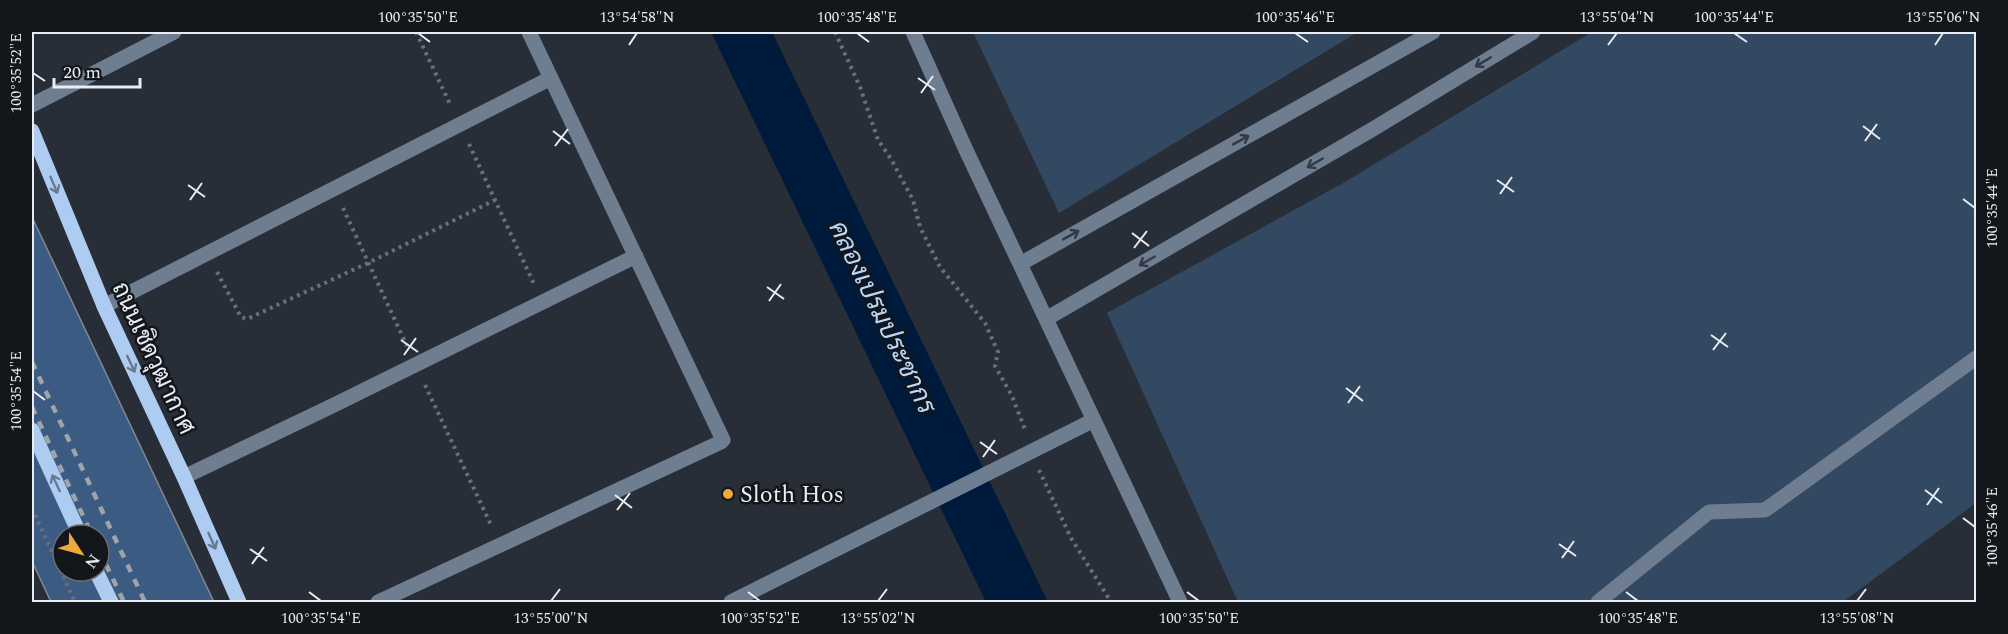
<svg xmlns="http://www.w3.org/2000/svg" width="2008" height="634" viewBox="0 0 2008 634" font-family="Spectral,Sarabun,serif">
	<rect width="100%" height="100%" fill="#282e37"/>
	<path fill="#334861" d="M 973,32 L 1358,32 L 1059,213 Z
		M 1592,32 L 1976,32 L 1976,503 L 1843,602 L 1238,602 L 1107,313 L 1345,182 Z"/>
	<path fill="#001a3b" d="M 711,32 L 772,32 L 1048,602 L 986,602 Z"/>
	<path fill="#3c5b82" stroke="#808892" stroke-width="1.5" fill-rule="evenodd" d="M 32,217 L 214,602 L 51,602 L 32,561 ZM 63,535 L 99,535 L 99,571 L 63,571 Z"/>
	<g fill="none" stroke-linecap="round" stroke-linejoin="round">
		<path stroke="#6b7078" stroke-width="4" stroke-dasharray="3 4.5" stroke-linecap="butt" d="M 416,32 L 450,104
			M 835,32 L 860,87 L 878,140 L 891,159 L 913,200 L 920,227 L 940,267 L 985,323 L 998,352 L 995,366 L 1012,396 L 1026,432
			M 469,144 L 534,284
			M 343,208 L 407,346
			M 217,272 L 241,317 L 247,319 L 368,263 L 495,200
			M 425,385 L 491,525
			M 1039,470 L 1071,538 L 1111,602
			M 32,508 L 75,602"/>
		<path stroke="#6e7d8f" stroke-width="15" d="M 913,32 L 966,150 L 1180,602
			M 32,105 L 174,32
			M 1020,264 L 1433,32
			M 104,306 L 551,78
			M 1046,319 L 1373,129 L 1533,32
			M 184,477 L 334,405 L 636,256
			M 378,602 L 721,442 L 723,440 L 529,32
			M 731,602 L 1094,420
			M 1598,602 L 1709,512 L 1765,510 L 1976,358"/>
		<path stroke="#aeccf2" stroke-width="15" d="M 32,131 L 104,306 L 184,477 L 239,602
			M 32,430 L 80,535
			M 96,571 L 111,602"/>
		<path stroke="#9fa4ab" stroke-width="4.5" stroke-dasharray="8 8" stroke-linecap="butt" d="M 32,362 L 145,602
			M 32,407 L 92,535
			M 99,550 L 124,602"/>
	</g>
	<defs><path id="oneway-shaft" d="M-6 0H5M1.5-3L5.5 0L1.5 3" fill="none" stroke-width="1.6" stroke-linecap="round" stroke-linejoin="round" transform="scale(1.5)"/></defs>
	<g stroke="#333a43">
		<use href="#oneway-shaft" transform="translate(1483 62) rotate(149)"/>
		<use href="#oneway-shaft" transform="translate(1241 140) rotate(-29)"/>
		<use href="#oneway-shaft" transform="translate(1315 163) rotate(150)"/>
		<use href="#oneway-shaft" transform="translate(1071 235) rotate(-29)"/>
		<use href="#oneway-shaft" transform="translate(1147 261) rotate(150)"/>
	</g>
	<g stroke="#687a91">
		<use href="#oneway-shaft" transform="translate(54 185) rotate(67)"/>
		<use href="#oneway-shaft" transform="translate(131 364) rotate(65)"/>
		<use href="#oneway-shaft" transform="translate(56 483) rotate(-115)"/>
		<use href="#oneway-shaft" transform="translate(212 541) rotate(66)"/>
	</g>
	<path fill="none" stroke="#e9edf3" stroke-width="2" d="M 418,33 L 430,42M 857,33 L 869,42M 1295,33 L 1308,42M 1734,33 L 1747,42M 629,45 L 637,33M 1608,45 L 1617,33M 1935,45 L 1943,33M 33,73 L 45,81M 918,78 L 935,90M 921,93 L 933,76M 1863,126 L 1880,139M 553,131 L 570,144M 1865,141 L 1877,124M 555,146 L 568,129M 1497,180 L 1514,192M 188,185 L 205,197M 1500,194 L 1512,177M 1963,199 L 1975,208M 190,200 L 202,183M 1132,233 L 1149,246M 1134,248 L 1147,231M 767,287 L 784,299M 769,301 L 781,284M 1711,335 L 1728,347M 401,340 L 418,352M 1713,350 L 1726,333M 404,355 L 416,338M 1346,388 L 1363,401M 33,391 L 45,400M 1348,403 L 1360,386M 980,442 L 997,454M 983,457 L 995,440M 1925,490 L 1942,503M 615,495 L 632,508M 1927,505 L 1939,488M 617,510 L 630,493M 1963,518 L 1975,527M 1559,544 L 1576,556M 250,549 L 267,561M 1562,558 L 1574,541M 252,564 L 264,547M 309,592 L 321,601M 748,592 L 760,601M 1187,592 L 1199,601M 1626,592 L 1638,601M 551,601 L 560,589M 878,601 L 887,589M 1857,601 L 1866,589"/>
	<circle fill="#eea83c" stroke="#13161a" stroke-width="2" cx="728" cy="494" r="6"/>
	<g text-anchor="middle" stroke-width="5" stroke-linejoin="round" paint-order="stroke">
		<g font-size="24" fill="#e9edf3" stroke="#13161a">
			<text transform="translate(154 358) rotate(65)" y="8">ถนนเชิดวุฒากาศ</text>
		</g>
		<g font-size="24" fill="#e9edf3" stroke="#13161a" text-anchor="start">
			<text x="740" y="502">Sloth Hos</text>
		</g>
		<g font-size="26" font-style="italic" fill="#bad8fe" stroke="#13161a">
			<text transform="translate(883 317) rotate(64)" y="9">คลองเปรมประชากร</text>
		</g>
	</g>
	<rect width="2008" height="634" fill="none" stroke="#13161a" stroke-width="66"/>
	<g transform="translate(81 553) rotate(126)"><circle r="28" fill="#13161a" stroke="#696c71" stroke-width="1.5"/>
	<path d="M0-4.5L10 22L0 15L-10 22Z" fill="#eea83c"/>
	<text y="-9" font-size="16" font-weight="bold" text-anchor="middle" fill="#e9edf3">N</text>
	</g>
	<path d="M54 78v9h86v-9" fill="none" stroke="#e9edf3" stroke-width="3"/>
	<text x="63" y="78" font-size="18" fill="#e9edf3" stroke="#13161a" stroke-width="4.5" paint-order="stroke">20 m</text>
	<rect x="33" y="33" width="1942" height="568" fill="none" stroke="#e9edf3" stroke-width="2"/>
	<g font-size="15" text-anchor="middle" fill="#e9edf3">
		<text x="418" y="22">100°35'50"E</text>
		<text x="637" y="22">13°54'58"N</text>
		<text x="857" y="22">100°35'48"E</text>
		<text x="1295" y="22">100°35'46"E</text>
		<text x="1617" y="22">13°55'04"N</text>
		<text x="1734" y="22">100°35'44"E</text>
		<text x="1943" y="22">13°55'06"N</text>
		<text transform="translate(16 73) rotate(-90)" y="5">100°35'52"E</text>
		<text transform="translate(1992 208) rotate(-90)" y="5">100°35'44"E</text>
		<text transform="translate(16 391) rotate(-90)" y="5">100°35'54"E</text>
		<text transform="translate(1992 527) rotate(-90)" y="5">100°35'46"E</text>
		<text x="321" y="623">100°35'54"E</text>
		<text x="551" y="623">13°55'00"N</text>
		<text x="760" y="623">100°35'52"E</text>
		<text x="878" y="623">13°55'02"N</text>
		<text x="1199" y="623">100°35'50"E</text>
		<text x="1638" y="623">100°35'48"E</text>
		<text x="1857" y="623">13°55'08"N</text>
	</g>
</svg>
